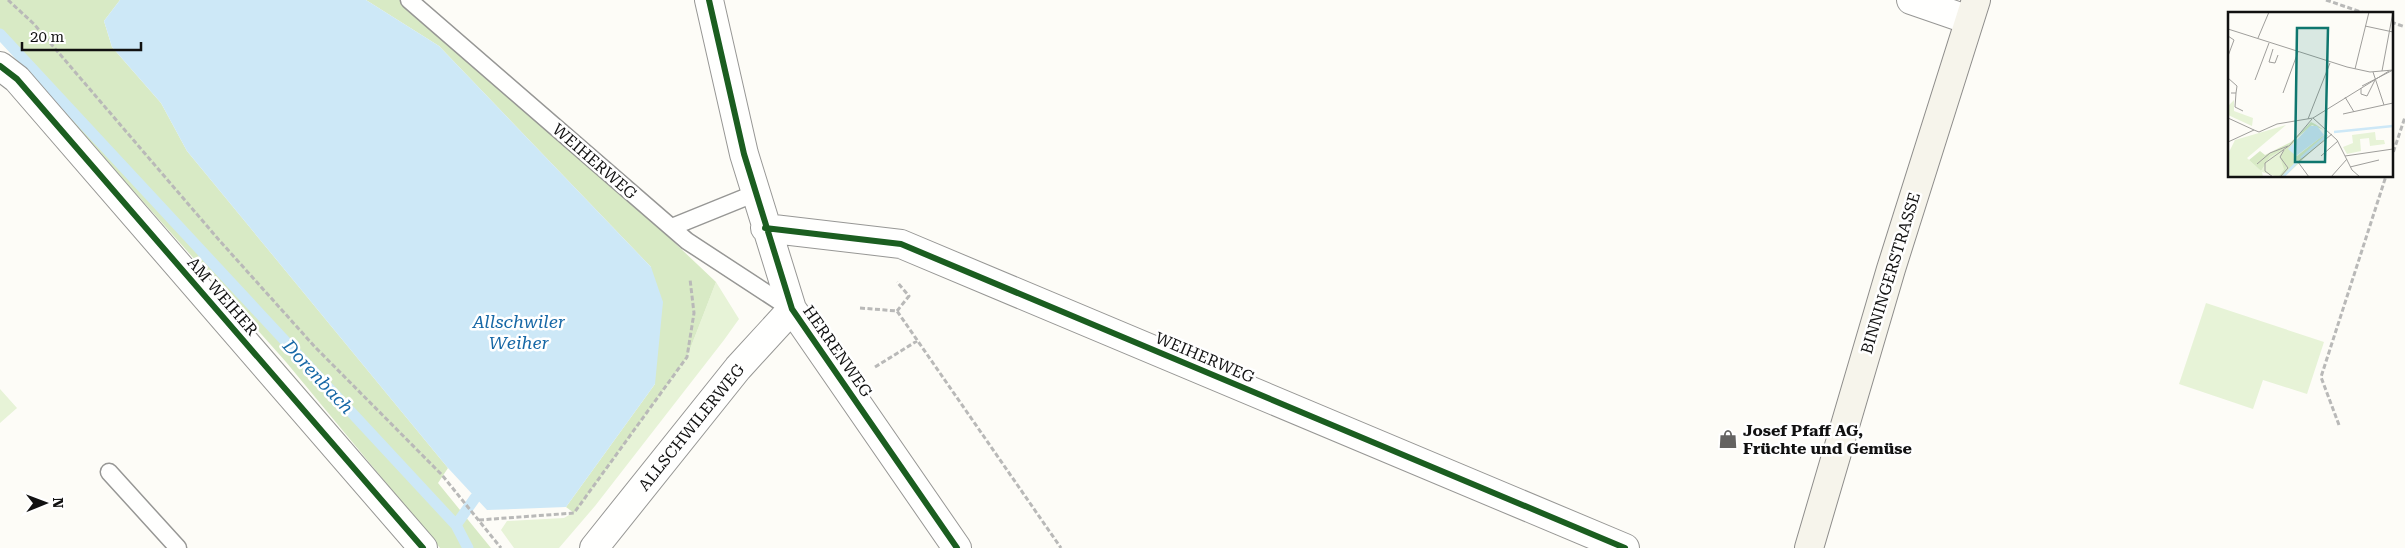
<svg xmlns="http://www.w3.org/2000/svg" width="2405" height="548" viewBox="0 0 2405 548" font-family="'Roboto Serif',serif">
	<rect width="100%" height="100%" fill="#fdfcf7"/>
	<path fill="#e7f3d7" d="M 716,282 L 739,319 L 724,340 L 595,506 L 559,548 L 514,548 L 501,530 L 507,521 L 564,518 L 574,512 L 687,357 Z
		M 2206,303 L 2324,342 L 2307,394 L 2263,380 L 2253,409 L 2179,384 Z
		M 0,389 L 17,408 L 0,423 Z"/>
	<path fill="#d8eac5" d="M 0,0 L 120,0 L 104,21 L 112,47 L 161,103 L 187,151 L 448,468 L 438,483 L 491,548 L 440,548 L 286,362 L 0,41 Z
		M 366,0 L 418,0 L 716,282 L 687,357 L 574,513 L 566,507 L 655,384 L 651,267 L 439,46 Z"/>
	<path fill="#cde8f7" d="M 120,0 L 366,0 L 439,46 L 651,267 L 663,302 L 655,384 L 566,507 L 487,510 L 448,468 L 187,151 L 161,103 L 112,47 L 104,21 Z"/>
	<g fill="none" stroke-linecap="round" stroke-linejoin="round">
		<path stroke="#cde8f7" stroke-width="11" d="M 0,34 L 456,525 L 468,548
			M 456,525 L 475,498"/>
		<g stroke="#979795" stroke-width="19">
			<path id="lane" d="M 409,0 L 687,241 L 791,309
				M 672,227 L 756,193
				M 109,472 L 178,548"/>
		</g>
		<g stroke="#979795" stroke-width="30">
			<path id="street" d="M 709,0 L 744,154 L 792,309 L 957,548
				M 1911,0 L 1969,20
				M 0,66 L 17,79 L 423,548
				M 765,228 L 901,244 L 1625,548
				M 594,548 L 738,368 L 792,309"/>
		</g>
		<g stroke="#8e8d8b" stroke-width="30">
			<path id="secondary" d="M 1809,548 L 1891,269 L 1976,0"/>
		</g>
		<path stroke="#b9b9b8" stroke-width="3" stroke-dasharray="5 2.5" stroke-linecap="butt" d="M 8,0 L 34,24 L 219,240 L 315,347 L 442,475 L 501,548
			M 2326,0 L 2367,14
			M 2391,22 L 2405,27
			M 2391,159 L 2405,117
			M 860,308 L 897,311 L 1061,548
			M 897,311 L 909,296 L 897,282
			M 875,367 L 917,341
			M 2339,425 L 2321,377 L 2386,176
			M 479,520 L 574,513 L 687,357 L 694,313 L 690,279"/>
		<use href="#lane" stroke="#fffffe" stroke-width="16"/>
		<use href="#street" stroke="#fffffe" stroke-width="28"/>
		<use href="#secondary" stroke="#f6f4eb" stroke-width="28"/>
		<g stroke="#fff" stroke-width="9">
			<path id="cycleway" d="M 709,0 L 744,154 L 792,309 L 957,548
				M 0,66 L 17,79 L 423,548
				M 765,228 L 901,244 L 1625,548"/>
		</g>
		<use href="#cycleway" stroke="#1b5e20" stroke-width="6"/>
	</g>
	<defs>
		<g id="shop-bare" transform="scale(1.5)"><path d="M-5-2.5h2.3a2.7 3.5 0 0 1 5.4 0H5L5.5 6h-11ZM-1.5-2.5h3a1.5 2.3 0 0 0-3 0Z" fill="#646362" stroke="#fff" stroke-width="2.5" paint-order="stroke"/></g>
	</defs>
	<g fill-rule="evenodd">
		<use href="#shop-bare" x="1728" y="439"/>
	</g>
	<g text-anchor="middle" stroke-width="5" stroke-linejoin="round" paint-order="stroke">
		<g font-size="16" fill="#111" stroke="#fff">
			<text transform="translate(595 161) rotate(41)" y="6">WEIHERWEG</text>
			<text transform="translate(1890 273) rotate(-73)" y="6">BINNINGERSTRASSE</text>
			<text transform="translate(223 296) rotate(49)" y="6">AM WEIHER</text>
			<text transform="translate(838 351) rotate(55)" y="6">HERRENWEG</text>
			<text transform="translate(1205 357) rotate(23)" y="6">WEIHERWEG</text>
			<text transform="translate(691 427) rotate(-51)" y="6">ALLSCHWILERWEG</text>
		</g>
		<g font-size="16" font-weight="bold" fill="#111" stroke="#fff" text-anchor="start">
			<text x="1743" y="436">Josef Pfaff AG,<tspan x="1743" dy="18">Früchte und Gemüse</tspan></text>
		</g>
		<g font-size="18" font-style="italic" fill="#1768a6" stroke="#fff">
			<text x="519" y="328">Allschwiler<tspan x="519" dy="21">Weiher</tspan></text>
			<text transform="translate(318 377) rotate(47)" y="6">Dorenbach</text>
		</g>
	</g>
	<g transform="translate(2228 12)">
		<rect width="165" height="165" fill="#fdfcf7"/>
		<path d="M 6,88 L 6,99 L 25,106 L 24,114 L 0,103 L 1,93 ZM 58,113 L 19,146 L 33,159 L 42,145 L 59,135 L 56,157 L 50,165 L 34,160 L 35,165 L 0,165 L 0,142 L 7,128 ZM 147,120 L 148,128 L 156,128 L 157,132 L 142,134 L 141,126 L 132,127 L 133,139 L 119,142 L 115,135 L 125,131 L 124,123 Z" fill="#e7f3d7"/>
		<path d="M 83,110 L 87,112 L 96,118 L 84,113 L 70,125 L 63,136 L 69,144 L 93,125 L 99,122 L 100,124 L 56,165 L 50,165 L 56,157 L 52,145 L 58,136 L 42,145 L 33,159 L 21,148 L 32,139 L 37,143 L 63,130 Z" fill="#d8eac5"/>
		<path d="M 82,114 L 89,114 L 96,123 L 68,144 L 60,137 Z" fill="#cde8f7"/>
		<path fill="none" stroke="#cde8f7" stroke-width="2.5" d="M 106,120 L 165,114M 73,146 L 99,123M 55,165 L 70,149"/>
		<path fill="none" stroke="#9f9e9b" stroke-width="1" d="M 137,14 L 165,20M 0,17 L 119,55 L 142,60 L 165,58M 0,24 L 6,28 L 0,44M 30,26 L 41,0M 45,37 L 41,50 L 47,51 L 50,43M 127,57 L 141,0M 154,59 L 165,0M 145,60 L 156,93M 0,66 L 9,74 L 8,81 L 3,81M 27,68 L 41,31M 134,74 L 165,58M 133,76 L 133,82 L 139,84 L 147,68M 8,81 L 7,95 L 15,99M 55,81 L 70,40M 117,85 L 126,100M 115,102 L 165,91M 0,106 L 26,118M 85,106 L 109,128 L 124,158 L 132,165M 80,107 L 102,51M 0,130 L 26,118 L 31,120 L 49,112 L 85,106 L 161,59M 93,144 L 110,129M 117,144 L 165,137M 29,152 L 42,141 L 60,134M 122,155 L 151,148M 45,165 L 37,159 L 37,151 L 62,133 L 84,107M 52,165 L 60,156 L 52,145 L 56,138M 81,165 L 70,150 L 104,122M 103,165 L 119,147"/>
		<path fill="#0f766e" fill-opacity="0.15" stroke="#0f766e" stroke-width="2.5" d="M 69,16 L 100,16 L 97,150 L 67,150 Z"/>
		<rect width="165" height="165" fill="none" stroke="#111" stroke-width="2.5"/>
	</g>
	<g transform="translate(45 503) rotate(89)" stroke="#ffffff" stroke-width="4" paint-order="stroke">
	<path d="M0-4L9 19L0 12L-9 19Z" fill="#111111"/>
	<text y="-8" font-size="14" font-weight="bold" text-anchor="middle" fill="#111111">N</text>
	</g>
	<path d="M22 42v8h119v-8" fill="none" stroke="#111111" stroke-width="2.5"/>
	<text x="30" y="42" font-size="15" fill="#111111" stroke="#ffffff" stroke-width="4" paint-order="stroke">20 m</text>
</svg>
